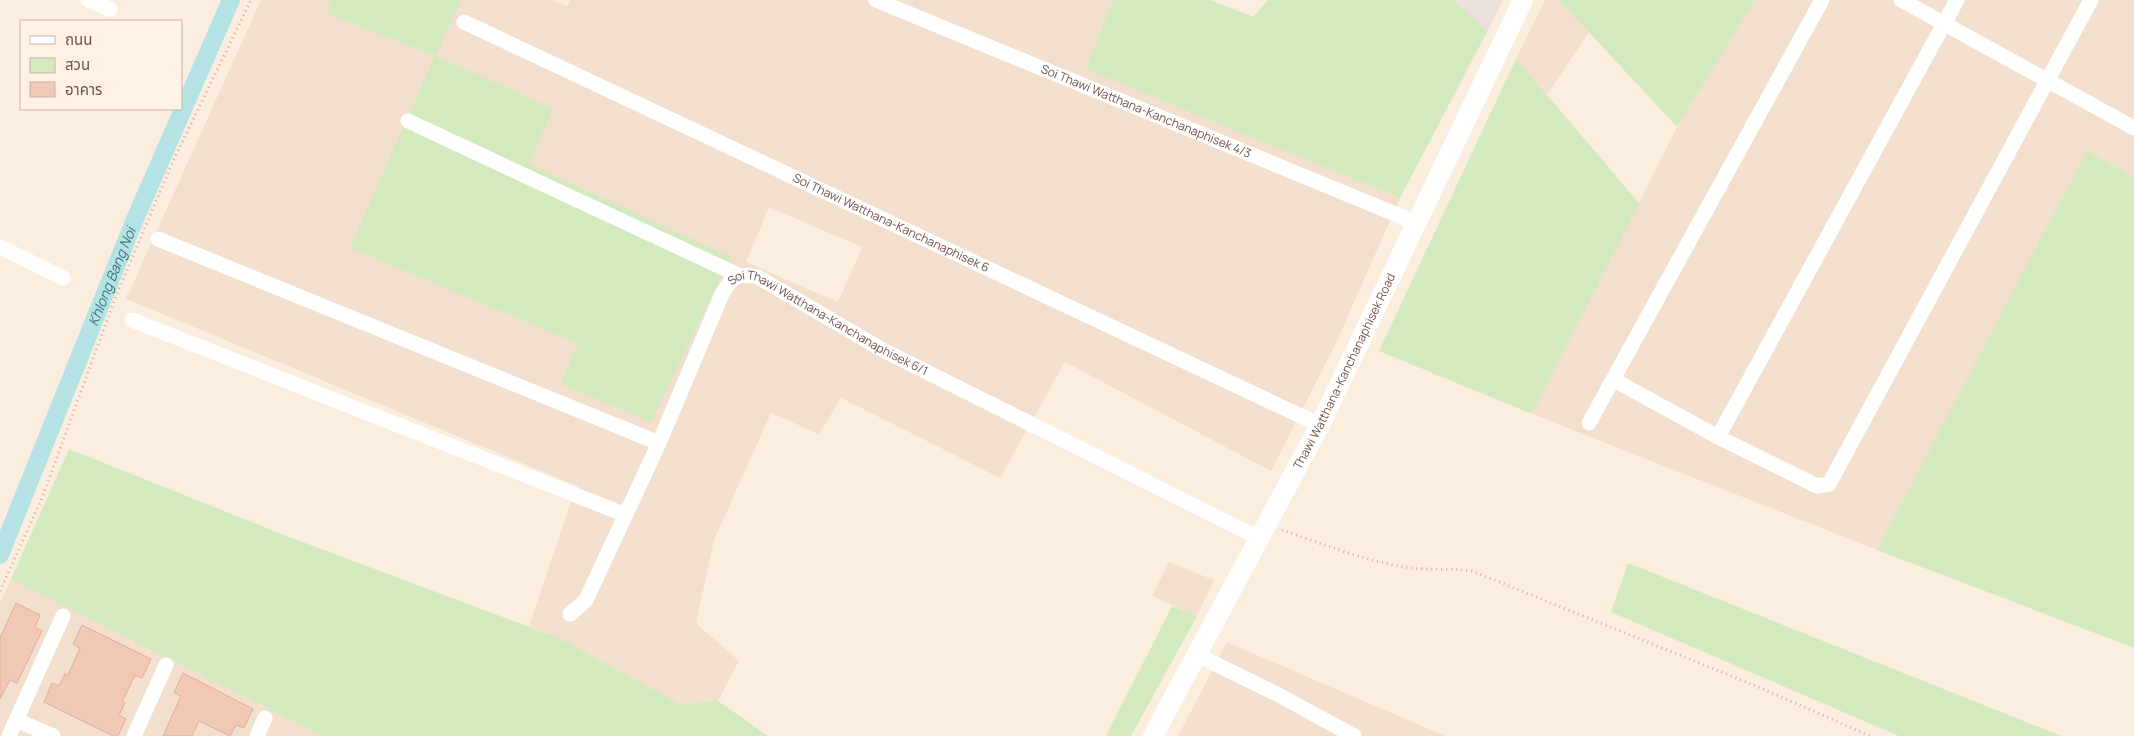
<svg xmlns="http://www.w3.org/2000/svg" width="2134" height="736" viewBox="0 0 2134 736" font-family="Manrope,'Noto Sans Thai',sans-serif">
	<rect width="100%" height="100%" fill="#fceedf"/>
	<path fill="#f3dfcd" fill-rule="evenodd" d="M 261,0 L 332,0 L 327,13 L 435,56 L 461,0 L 553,0 L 567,6 L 570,0 L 1113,0 L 1087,69 L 1400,198 L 1336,343 L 1271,471 L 1065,362 L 1000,478 L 841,398 L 819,434 L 771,413 L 714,540 L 696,623 L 739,661 L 718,701 L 680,704 L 561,639 L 529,626 L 570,505 L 580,487 L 126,299 ZM 553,109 L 528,164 L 651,421 L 578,344 L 350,248 ZM 769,207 L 862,247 L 838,302 L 746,262 Z
		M 1545,0 L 1559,0 L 1589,32 L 1547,95 L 1516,59 Z
		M 1755,0 L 2134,0 L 2134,177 L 2087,152 L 1877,550 L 1532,414 L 1677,127 Z
		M 1169,562 L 1214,580 L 1197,616 L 1152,596 Z
		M 11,579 L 323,736 L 0,736 L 0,603 Z
		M 1227,642 L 1445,736 L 1178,736 Z"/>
	<path fill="#eae1db" d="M 1454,0 L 1503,0 L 1487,32 Z"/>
	<path fill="#d3e9be" d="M 332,0 L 461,0 L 436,56 L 553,109 L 529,164 L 731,257 L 651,422 L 561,384 L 578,344 L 350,248 L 435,56 L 326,13 Z
		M 1113,0 L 1210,0 L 1253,17 L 1268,0 L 1454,0 L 1487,32 L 1400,198 L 1086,69 Z
		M 1559,0 L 1755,0 L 1677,127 Z
		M 1516,59 L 1639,203 L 1532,414 L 1379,351 Z
		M 2087,151 L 2134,177 L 2134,648 L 1877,550 Z
		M 69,449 L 284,535 L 561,639 L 680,704 L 718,701 L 768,736 L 323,736 L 11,579 Z
		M 1628,563 L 2061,736 L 1899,736 L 1611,612 Z
		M 1172,606 L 1197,616 L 1131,736 L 1106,736 Z"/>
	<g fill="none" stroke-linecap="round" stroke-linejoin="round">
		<path stroke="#b4e2e5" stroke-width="18" id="s1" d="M 0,555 L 135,219 L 231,0"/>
	</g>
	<path fill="#f1c8b6" stroke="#e4ad97" d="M 16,603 L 40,615 L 35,627 L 42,631 L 17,683 L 10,680 L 0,699 L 0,638 Z
		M 82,625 L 151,659 L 142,678 L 135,675 L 122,702 L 125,703 L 119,715 L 126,719 L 118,736 L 113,736 L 44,702 L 52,683 L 59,686 L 65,674 L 68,675 L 80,648 L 73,644 Z
		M 183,673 L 253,709 L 244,728 L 236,725 L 230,736 L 199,721 L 192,736 L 163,736 L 181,696 L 174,693 Z"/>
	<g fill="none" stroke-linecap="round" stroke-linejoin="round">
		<path stroke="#d6ac9a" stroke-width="3" stroke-dasharray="1 4" stroke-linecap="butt" d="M 1282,530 C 1323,544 1367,562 1411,568 C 1431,570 1451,568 1472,571 L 1756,686 L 1870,736
			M 0,591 L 42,498 L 116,296 L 173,161 L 251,0"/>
		<g stroke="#fff" stroke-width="15">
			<path d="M 88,0 L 110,9"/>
			<path id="s2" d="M 876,0 L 1417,223"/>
			<path d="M 1901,0 L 2134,128"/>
			<path id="s3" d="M 464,22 L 1320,425"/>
			<path d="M 408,121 L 738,275"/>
			<path d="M 158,239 L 659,443"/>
			<path d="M 0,247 L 63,278"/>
			<path d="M 132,320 L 626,515"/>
			<path d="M 1614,380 L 1718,437 L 1817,486 L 1829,484 L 2091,0"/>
			<path d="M 1589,423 L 1822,0"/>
			<path d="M 1718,437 L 1957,0"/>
			<path id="s4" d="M 570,614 L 586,600 L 659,443 L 722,294 C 731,278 739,272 758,277 L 881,349 L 1259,538"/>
			<path d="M 1197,655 L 1277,694 L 1354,736"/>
			<path d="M 16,720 L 53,736"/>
			<path d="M 9,736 L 63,616"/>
			<path d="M 134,736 L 166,665"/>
			<path d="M 257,736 L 265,718"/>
		</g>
		<path stroke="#fff" stroke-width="20" id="s5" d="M 1153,736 L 1320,425 L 1523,0"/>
	</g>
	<g text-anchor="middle" stroke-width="4" stroke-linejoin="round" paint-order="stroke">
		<g font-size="12" fill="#725247" stroke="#fff2e5">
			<text dy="4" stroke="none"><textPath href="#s2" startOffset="292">Soi Thawi Watthana-Kanchanaphisek 4/3</textPath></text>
			<text dy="4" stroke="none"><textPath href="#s3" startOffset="472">Soi Thawi Watthana-Kanchanaphisek 6</textPath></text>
			<text dy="4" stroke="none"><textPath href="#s4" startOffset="482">Soi Thawi Watthana-Kanchanaphisek 6/1</textPath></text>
			<text dy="4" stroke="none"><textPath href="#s5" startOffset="412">Thawi Watthana-Kanchanaphisek Road</textPath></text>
		</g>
		<g font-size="14" font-style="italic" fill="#3b7478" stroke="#fff2e5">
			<text dy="5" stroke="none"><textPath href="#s1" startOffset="300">Khlong Bang Noi</textPath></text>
		</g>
	</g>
	<rect x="20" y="20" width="162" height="90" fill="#fff2e5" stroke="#c7b2a6"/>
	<rect x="30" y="36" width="25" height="8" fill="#ffffff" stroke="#c7b2a6"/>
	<text x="65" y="45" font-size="15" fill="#725247">ถนน</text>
	<rect x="30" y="58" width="25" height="15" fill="#d3e9be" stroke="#c7b2a6"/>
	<text x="65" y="70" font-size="15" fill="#725247">สวน</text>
	<rect x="30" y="82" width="25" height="15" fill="#f1c8b6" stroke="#c7b2a6"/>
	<text x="65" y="95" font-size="15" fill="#725247">อาคาร</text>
</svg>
